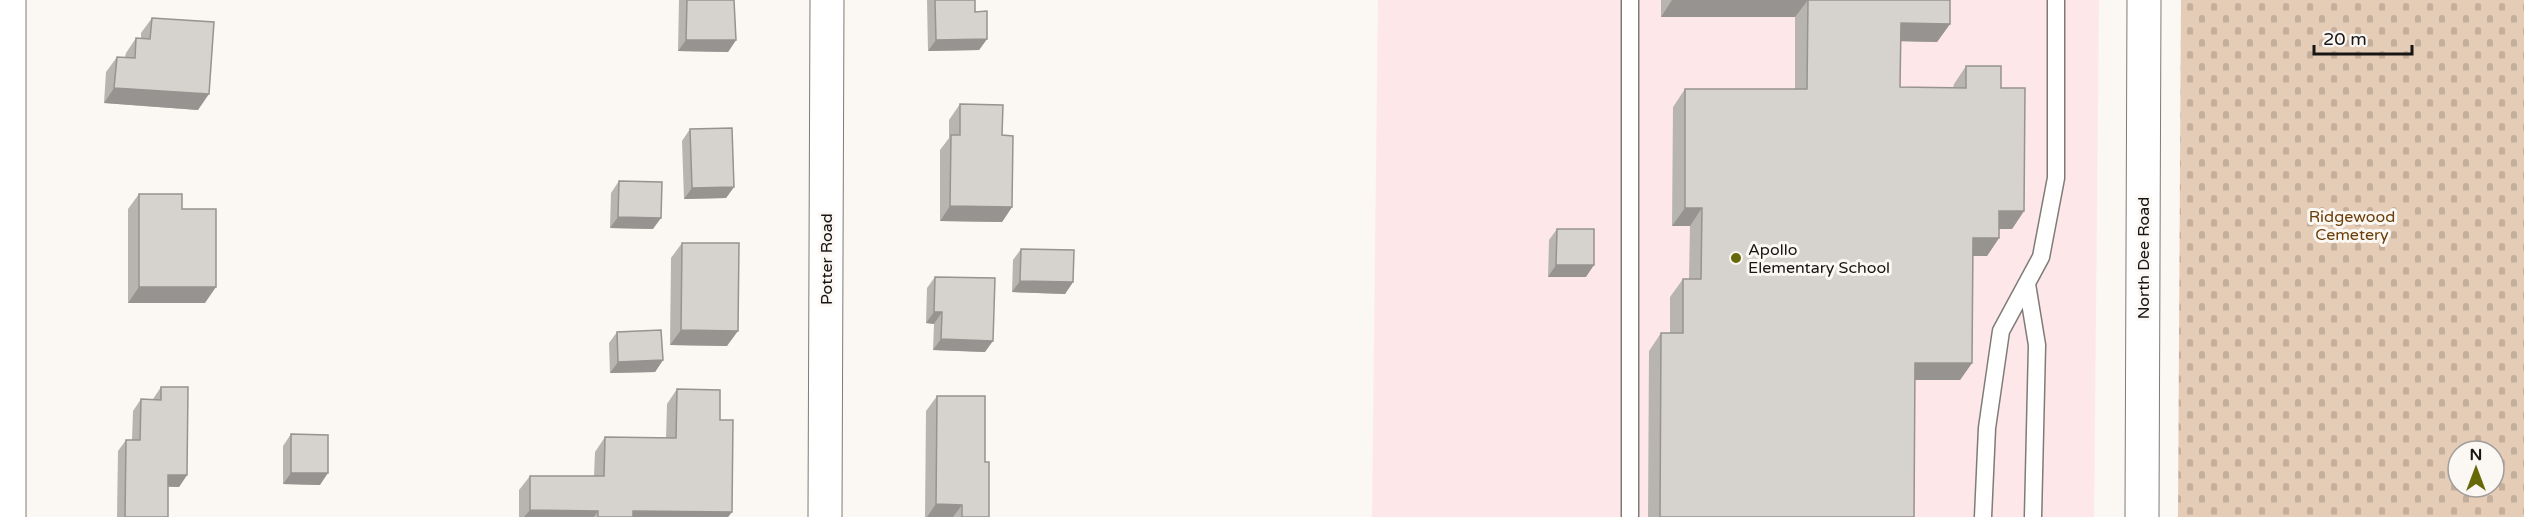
<svg xmlns="http://www.w3.org/2000/svg" width="2524" height="517" viewBox="0 0 2524 517" font-family="'Varela Round',sans-serif">
	<defs>
		<pattern id="cemetery-stones" width="16" height="16" patternUnits="userSpaceOnUse" patternTransform="scale(1.5)"><rect width="16" height="16" fill="#e5ccb7"/><path d="M2 7V4a2 2 0 0 1 4 0v3zM10 15v-3a2 2 0 0 1 4 0v3z" fill="#c4ae9c"/></pattern>
	</defs>
	<rect width="100%" height="100%" fill="#fbf7f3"/>
	<path fill="#fde7e9" d="M 1378,0 L 2099,0 L 2094,517 L 1372,517 Z"/>
	<path fill="url(#cemetery-stones)" fill-rule="evenodd" d="M 2181,0 L 2524,0 L 2524,517 L 2178,517 ZM 2458,451 L 2494,451 L 2494,487 L 2458,487 Z"/>
	<g fill="none" stroke-linecap="round" stroke-linejoin="round">
		<g stroke="#7f7b78" stroke-width="19">
			<path id="service" d="M 1630,0 L 1630,517
				M 2027,284 L 2037,345 L 2033,517
				M 1983,517 L 1987,428 L 2001,331 L 2041,257 L 2056,178 L 2056,0"/>
		</g>
		<g stroke="#7f7b78" stroke-width="35">
			<path id="minor" d="M 9,517 L 9,0
				M 825,517 L 827,0"/>
		</g>
		<g stroke="#7f7b78" stroke-width="35">
			<path id="tertiary" d="M 2142,517 L 2144,0"/>
		</g>
		<use href="#service" stroke="#fff" stroke-width="16"/>
		<use href="#minor" stroke="#fff" stroke-width="33"/>
		<use href="#tertiary" stroke="#fff" stroke-width="33"/>
	</g>
	<path fill="#b8b5b1" d="M 679,0 L 734,0 L 736,40 L 728,52 L 678,51 Z
		M 927,0 L 975,0 L 975,12 L 987,39 L 979,50 L 928,51 Z
		M 1661,0 L 1950,0 L 1950,24 L 1937,42 L 1901,41 L 1900,87 L 1953,88 L 1954,84 L 1966,66 L 2001,88 L 2024,211 L 2012,229 L 1999,229 L 1999,238 L 1987,256 L 1973,256 L 1972,363 L 1960,380 L 1915,380 L 1914,517 L 1648,517 L 1649,351 L 1661,333 L 1670,333 L 1670,297 L 1683,279 L 1689,279 L 1690,226 L 1672,226 L 1673,107 L 1685,89 L 1795,89 L 1795,17 L 1661,17 Z
		M 152,18 L 198,110 L 104,103 L 106,72 L 117,57 L 125,57 L 126,53 L 136,38 L 141,38 L 141,33 Z
		M 960,104 L 1002,135 L 1012,207 L 1002,222 L 940,221 L 940,150 L 949,138 L 949,120 Z
		M 690,129 L 734,187 L 726,198 L 684,199 L 682,141 Z
		M 619,181 L 653,229 L 610,228 L 611,193 Z
		M 139,194 L 182,209 L 205,303 L 128,303 L 128,209 Z
		M 1557,229 L 1586,277 L 1548,277 L 1549,240 Z
		M 682,243 L 727,346 L 670,345 L 671,258 Z
		M 1021,249 L 1073,282 L 1065,294 L 1012,292 L 1013,260 Z
		M 935,277 L 985,352 L 933,350 L 934,324 L 926,323 L 927,288 Z
		M 617,332 L 663,360 L 655,372 L 610,373 L 609,343 Z
		M 161,387 L 187,475 L 179,487 L 168,487 L 168,517 L 117,517 L 118,451 L 126,440 L 132,440 L 133,411 L 141,399 L 153,399 Z
		M 677,389 L 720,420 L 732,512 L 728,517 L 519,517 L 519,490 L 530,476 L 594,476 L 595,452 L 605,437 L 666,438 L 667,404 Z
		M 937,396 L 985,462 L 989,517 L 925,517 L 926,411 Z
		M 291,434 L 320,485 L 283,484 L 283,446 Z"/>
	<path fill="#969390" d="M 1672,0 L 1808,0 L 1795,17 L 1661,17 Z
		M 1901,23 L 1950,24 L 1937,42 L 1889,41 Z
		M 987,39 L 979,50 L 928,51 L 936,40 Z
		M 686,40 L 736,40 L 728,52 L 678,51 Z
		M 114,88 L 209,94 L 198,110 L 104,103 Z
		M 734,187 L 726,198 L 684,199 L 692,188 Z
		M 950,206 L 1012,207 L 1002,222 L 940,221 Z
		M 1685,208 L 1702,208 L 1690,226 L 1672,226 Z
		M 1999,211 L 2024,211 L 2012,229 L 1987,229 Z
		M 618,217 L 661,218 L 653,229 L 610,228 Z
		M 1973,238 L 1999,238 L 1987,256 L 1961,256 Z
		M 1556,265 L 1594,265 L 1586,277 L 1548,277 Z
		M 1020,281 L 1073,282 L 1065,294 L 1012,292 Z
		M 139,287 L 216,287 L 205,303 L 128,303 Z
		M 934,312 L 942,312 L 934,324 L 926,323 Z
		M 681,330 L 738,331 L 727,346 L 670,345 Z
		M 941,339 L 993,341 L 985,352 L 933,350 Z
		M 663,360 L 655,372 L 610,373 L 618,362 Z
		M 1915,363 L 1972,363 L 1960,380 L 1902,380 Z
		M 291,473 L 328,473 L 320,485 L 283,484 Z
		M 168,475 L 187,475 L 179,487 L 160,486 Z
		M 936,504 L 962,505 L 953,517 L 927,517 Z
		M 530,510 L 598,511 L 594,517 L 524,517 Z
		M 633,511 L 732,512 L 728,517 L 629,517 Z"/>
	<path fill="#d6d2ce" stroke="#969390" stroke-width="1.5" d="M 687,0 L 734,0 L 736,40 L 686,40 Z
		M 935,0 L 975,0 L 975,12 L 987,11 L 987,39 L 936,40 Z
		M 1808,0 L 1950,0 L 1950,24 L 1901,23 L 1900,87 L 1966,88 L 1966,66 L 2001,66 L 2001,88 L 2025,88 L 2024,211 L 1999,211 L 1999,238 L 1973,238 L 1972,363 L 1915,363 L 1914,517 L 1660,517 L 1661,333 L 1683,333 L 1683,279 L 1701,279 L 1702,208 L 1685,208 L 1685,89 L 1807,89 Z
		M 152,18 L 214,22 L 209,94 L 114,88 L 117,57 L 135,58 L 136,38 L 150,39 Z
		M 960,104 L 1003,105 L 1002,135 L 1013,136 L 1012,207 L 950,206 L 951,135 L 960,135 Z
		M 732,128 L 734,187 L 692,188 L 690,129 Z
		M 619,181 L 662,182 L 661,218 L 618,217 Z
		M 139,194 L 182,194 L 182,209 L 216,209 L 216,287 L 139,287 Z
		M 1557,229 L 1594,229 L 1594,265 L 1556,265 Z
		M 682,243 L 739,243 L 738,331 L 681,330 Z
		M 1021,249 L 1074,250 L 1073,282 L 1020,281 Z
		M 935,277 L 995,278 L 993,341 L 941,339 L 942,312 L 934,312 Z
		M 661,330 L 663,360 L 618,362 L 617,332 Z
		M 161,387 L 188,387 L 187,475 L 168,475 L 168,517 L 125,517 L 126,440 L 140,440 L 141,399 L 161,400 Z
		M 677,389 L 720,390 L 720,420 L 733,420 L 732,512 L 633,511 L 633,517 L 598,517 L 598,511 L 530,510 L 530,476 L 604,476 L 605,437 L 676,438 Z
		M 937,396 L 985,396 L 985,462 L 989,462 L 989,517 L 962,517 L 962,505 L 936,504 Z
		M 291,434 L 328,435 L 328,473 L 291,473 Z"/>
	<circle fill="#676909" stroke="#fbf7f3" stroke-width="2" cx="1736" cy="258" r="6"/>
	<g text-anchor="middle" stroke-width="6" stroke-linejoin="round" paint-order="stroke">
		<g font-size="16" fill="#6b3d08" stroke="#fbf7f3">
			<text x="2352" y="222">Ridgewood<tspan x="2352" dy="18">Cemetery</tspan></text>
		</g>
		<g font-size="16" fill="#171615" stroke="#fbf7f3" text-anchor="start">
			<text x="1748" y="255">Apollo<tspan x="1748" dy="18">Elementary School</tspan></text>
		</g>
		<g font-size="16" fill="#171615" stroke="#fbf7f3">
			<text transform="translate(2143 258) rotate(-90)" y="6">North Dee Road</text>
			<text transform="translate(826 259) rotate(-90)" y="6">Potter Road</text>
		</g>
	</g>
	<g transform="translate(2476 469)"><circle r="28" fill="#fbf7f3" stroke="#a09d9a" stroke-width="1.5"/>
	<path d="M0-4.5L10 22L0 15L-10 22Z" fill="#676909"/>
	<text y="-9" font-size="16" font-weight="bold" text-anchor="middle" fill="#171615">N</text>
	</g>
	<path d="M2314 45v9h98v-9" fill="none" stroke="#171615" stroke-width="3"/>
	<text x="2323" y="45" font-size="18" fill="#171615" stroke="#fbf7f3" stroke-width="4.5" paint-order="stroke">20 m</text>
</svg>
